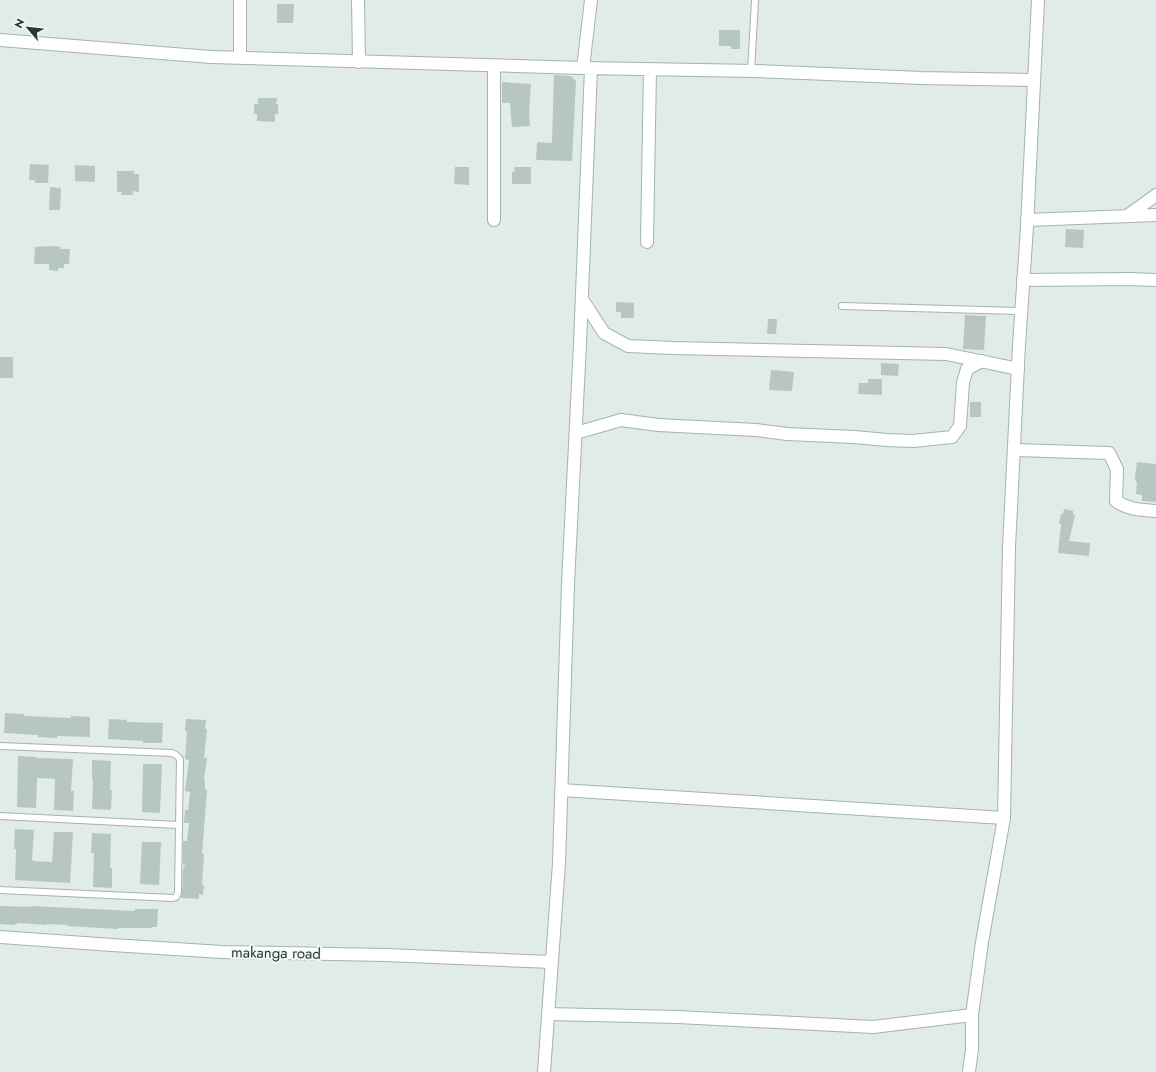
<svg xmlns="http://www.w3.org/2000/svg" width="1156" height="1072" viewBox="0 0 1156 1072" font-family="Jost,sans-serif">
	<rect width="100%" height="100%" fill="#e1ebe8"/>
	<path fill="#b7c6c1" d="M 277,4 L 294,4 L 293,23 L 277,23 Z
		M 719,30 L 740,30 L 740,49 L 731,49 L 731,46 L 719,46 Z
		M 554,75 L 571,76 L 576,81 L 572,161 L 536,160 L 537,142 L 552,143 Z
		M 502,82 L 531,84 L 529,113 L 530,126 L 512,127 L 510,103 L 502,103 Z
		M 258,98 L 277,98 L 276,104 L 278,104 L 278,114 L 275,114 L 275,122 L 257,121 L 257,114 L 254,114 L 254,104 L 258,104 Z
		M 30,164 L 49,165 L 48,183 L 35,183 L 35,180 L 29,180 Z
		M 75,165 L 95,166 L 95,182 L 75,181 Z
		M 455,167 L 469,167 L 469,185 L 454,184 Z
		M 515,167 L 531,167 L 531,184 L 512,184 L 512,172 L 514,172 Z
		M 117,171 L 134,171 L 134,174 L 139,174 L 139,192 L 133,191 L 133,195 L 121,195 L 122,192 L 117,192 Z
		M 50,187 L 61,188 L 60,210 L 49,210 Z
		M 1066,229 L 1084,230 L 1083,248 L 1065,247 Z
		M 50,246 L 61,247 L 60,249 L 70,249 L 69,264 L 64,264 L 64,268 L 58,268 L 58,271 L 49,270 L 49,264 L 34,264 L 35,247 Z
		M 616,302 L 634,303 L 634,318 L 621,318 L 621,312 L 616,312 Z
		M 965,315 L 986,316 L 984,350 L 963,349 Z
		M 768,319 L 777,319 L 776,334 L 767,334 Z
		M 0,357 L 13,357 L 13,378 L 0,378 Z
		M 881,363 L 899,364 L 898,376 L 881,375 Z
		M 771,370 L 794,372 L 792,391 L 769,390 Z
		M 868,379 L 882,379 L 882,395 L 858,394 L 859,383 L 868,383 Z
		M 970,402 L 981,402 L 981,417 L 970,417 Z
		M 1137,462 L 1156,464 L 1156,502 L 1142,501 L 1142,495 L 1136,494 L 1137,482 L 1136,482 L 1135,478 Z
		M 1064,509 L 1073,511 L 1073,515 L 1075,515 L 1069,541 L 1090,543 L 1089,556 L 1058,553 L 1061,524 L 1059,523 L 1061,514 L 1063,514 Z
		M 5,713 L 24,714 L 24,716 L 71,718 L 71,716 L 90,717 L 90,737 L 57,736 L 57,738 L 38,737 L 38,735 L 4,733 Z
		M 109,719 L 127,720 L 127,722 L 163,723 L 162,743 L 143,743 L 143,741 L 108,739 Z
		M 186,719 L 206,720 L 205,729 L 207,729 L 204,758 L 207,758 L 204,780 L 205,781 L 205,790 L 207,790 L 202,854 L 204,854 L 202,885 L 204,885 L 203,895 L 199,894 L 199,899 L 181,898 L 182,893 L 183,870 L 185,864 L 183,865 L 183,841 L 187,841 L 189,823 L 184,823 L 185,810 L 188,810 L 190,792 L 185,791 L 189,760 L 185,759 L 187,731 L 185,731 Z
		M 18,756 L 36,757 L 36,758 L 73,759 L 71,791 L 74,791 L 73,811 L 54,810 L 55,779 L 37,778 L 36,808 L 17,807 Z
		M 92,760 L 111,761 L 110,790 L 112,790 L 111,810 L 92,809 L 93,780 L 92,780 Z
		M 143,764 L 162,764 L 160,813 L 142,812 Z
		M 15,829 L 34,830 L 32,860 L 34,861 L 52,862 L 54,832 L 73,832 L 70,883 L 15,880 L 16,849 L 14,849 Z
		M 92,833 L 111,834 L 110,868 L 112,868 L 112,888 L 93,887 L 94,853 L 91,853 Z
		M 142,842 L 161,842 L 159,885 L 140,884 Z
		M 0,906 L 31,907 L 31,906 L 135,911 L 135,909 L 158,909 L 157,927 L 152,927 L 152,928 L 118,928 L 118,929 L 67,926 L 67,925 L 47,924 L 47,925 L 19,923 L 13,925 L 0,924 Z"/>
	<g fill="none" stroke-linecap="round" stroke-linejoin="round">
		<g stroke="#a4b3af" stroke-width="8">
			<path id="service" d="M 751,72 L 755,0
				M 842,306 L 1021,311
				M 0,746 L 172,753 L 176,755 L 180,759 L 178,893 L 176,897 L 173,898 L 0,890
				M 0,816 L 178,825"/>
		</g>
		<g stroke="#a4b3af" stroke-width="14">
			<path id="minor" d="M 358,0 L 359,62
				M 0,40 L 211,57 L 583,68 L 756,71 L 921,78 L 1034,80
				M 240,58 L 240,0
				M 494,66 L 494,220
				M 583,68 L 591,0
				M 1127,216 L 1156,195
				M 1027,220 L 1156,215
				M 647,242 L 650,69
				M 1023,280 L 1130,279 L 1156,280
				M 582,299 L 604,333 L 628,346 L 673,348 L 946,354 L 1018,369
				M 576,433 L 621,420 L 658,425 L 756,430 L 787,434 L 854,437 L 887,440 L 913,441 L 952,437 L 960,426 L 963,383 L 967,369 L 982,361
				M 1014,450 L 1109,453 L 1117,469 L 1116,501 C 1129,510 1141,510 1156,511
				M 561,790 L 1004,818
				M 0,937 L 112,945 L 222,952 L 386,955 L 552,962
				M 548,1014 L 678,1017 L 873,1027 L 972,1015
				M 544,1072 L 559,863 L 568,584 L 580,344 L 591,68"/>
		</g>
		<g stroke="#a4b3af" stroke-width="14">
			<path id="tertiary" d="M 969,1072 L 972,1049 L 972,1015 L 982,942 L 1004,818 L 1009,547 L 1019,345 L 1027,227 L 1038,0"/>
		</g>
		<use href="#service" stroke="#fff" stroke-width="6"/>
		<use href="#minor" stroke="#fff" stroke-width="12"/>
		<use href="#tertiary" stroke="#fff" stroke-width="12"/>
	</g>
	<g text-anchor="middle" stroke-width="4" stroke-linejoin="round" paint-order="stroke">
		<g font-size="15" fill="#223b37" stroke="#f2f8f5">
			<text transform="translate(276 953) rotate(1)" y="5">makanga road</text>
		</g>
	</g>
	<g transform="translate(28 28) rotate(298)" stroke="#f2f8f5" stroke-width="3" paint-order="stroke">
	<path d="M0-3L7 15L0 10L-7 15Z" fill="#223b37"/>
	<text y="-6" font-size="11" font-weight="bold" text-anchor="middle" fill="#223b37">N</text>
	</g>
</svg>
